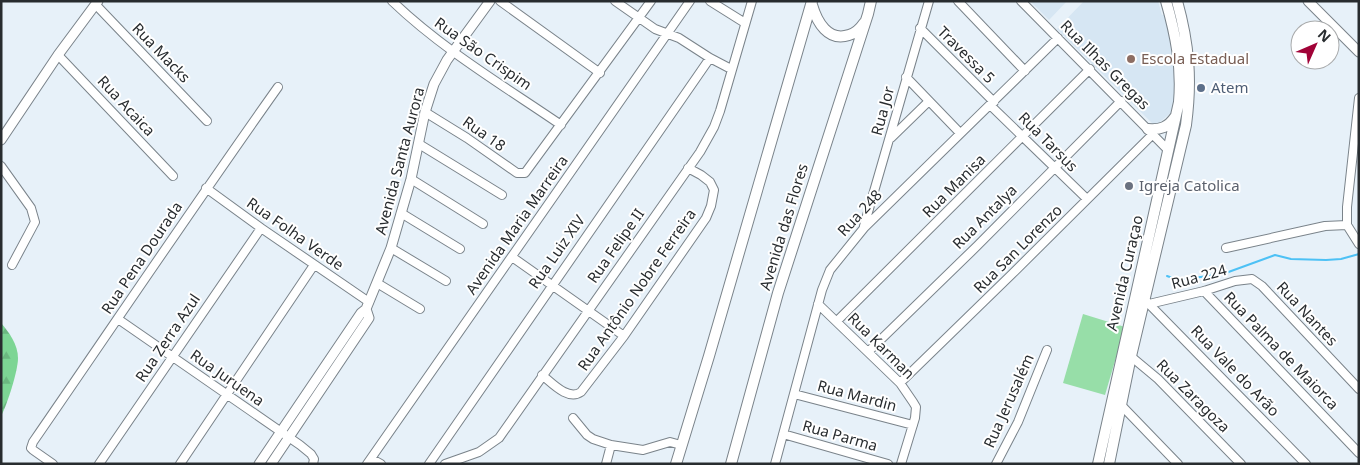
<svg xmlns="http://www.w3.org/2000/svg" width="1360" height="465" viewBox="0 0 1360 465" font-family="'Noto Sans',sans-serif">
	<defs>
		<pattern id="forest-firs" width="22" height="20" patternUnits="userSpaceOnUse" patternTransform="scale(1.25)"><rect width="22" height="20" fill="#7cd594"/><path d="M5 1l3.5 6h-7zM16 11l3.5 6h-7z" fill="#6bb780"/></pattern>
	</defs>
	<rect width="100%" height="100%" fill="#e7f1f9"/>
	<path fill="#d6e6f3" d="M 1030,1 L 1067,1 L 1049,20 Z
		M 1084,1 L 1158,1 L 1162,15 L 1167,14 L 1175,53 L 1175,90 L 1173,111 L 1155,126 L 1057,29 Z"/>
	<path fill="url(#forest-firs)" d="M 1,323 C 9,332 18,345 18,358 C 18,371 7,405 1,416 Z"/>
	<path fill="#97dea8" d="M 1083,314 L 1125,327 L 1105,395 L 1063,383 Z"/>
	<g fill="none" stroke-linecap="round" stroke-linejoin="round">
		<path stroke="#4dc1f5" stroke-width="2" d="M 1167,276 L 1178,280 L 1223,274 L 1275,255 L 1291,259 L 1326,260 L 1341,259 L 1359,254"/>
		<g stroke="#7a838a" stroke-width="10">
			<path id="minor" d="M 392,1 C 442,49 504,86 561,125
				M 500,1 L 600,73
				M 615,1 L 655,29 L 679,38 L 710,58 L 731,69
				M 710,1 L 745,23
				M 958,1 L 1025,71
				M 1021,1 L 1168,150
				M 96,5 L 207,121
				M 920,28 L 994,102
				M 58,55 L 173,176
				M 906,77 L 960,133
				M 1359,98 L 1347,207 L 1347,225 L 1359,244
				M 990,105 L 1087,199
				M 425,112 L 467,138 L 517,173 L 525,173 L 651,1
				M 891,138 L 929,101
				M 419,144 L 502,195
				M 1,166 L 31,208 L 35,222 L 12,265
				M 411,179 L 483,224
				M 206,188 L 261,228 L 369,302
				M 401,213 L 460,249
				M 864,226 L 929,1
				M 391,248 L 446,281
				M 1226,248 L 1325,226 L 1347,225
				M 512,257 L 624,336
				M 377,283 L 420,309
				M 1204,291 L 1359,453
				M 1146,301 L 1306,464
				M 818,304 L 900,383 L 913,402 L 916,407 L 915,418 L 901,464
				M 1149,304 L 1204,291 L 1235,281 L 1252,279 L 1262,286 L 1359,389
				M 118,319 L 300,445 L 311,454 L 314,459 L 313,464
				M 837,321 L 1090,69
				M 868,352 L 977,246 L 1121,101
				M 1128,354 L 1158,379 L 1241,464
				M 542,375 C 552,383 568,401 581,392 L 624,336 L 706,218 L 711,206 L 714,190 L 710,182 L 701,175 L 688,168
				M 900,383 L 1012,274 L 1153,134
				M 794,394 L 913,425
				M 1121,405 L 1178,464
				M 573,418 L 587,435 L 593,439 L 611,445 L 643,450 L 670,442 L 681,445
				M 783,434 L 888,464
				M 372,459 L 381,464
				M 53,464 L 33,450 L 31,448 L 33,442 C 115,323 195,204 278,87
				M 99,464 L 261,228
				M 180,464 L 314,265
				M 367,464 L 690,1
				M 429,464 L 710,58
				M 445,464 L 479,452 L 499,438 L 700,152 L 714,127 L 720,111 L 752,1
				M 606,464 L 611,445
				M 775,464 L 822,290 L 830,270 L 864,228 L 1058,38
				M 996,464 L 1018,422 L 1047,350"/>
		</g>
		<g stroke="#7a838a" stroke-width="11">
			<path id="tertiary" d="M 1308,1 L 1359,52
				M 1,140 L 58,55 L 98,1
				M 259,464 L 361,313 L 366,309 L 391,248 L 411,179 L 425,112 L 434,84 L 447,60 L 490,1
				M 271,464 L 369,318 L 366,309"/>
		</g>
		<g stroke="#7a838a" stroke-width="12">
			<path id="secondary" d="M 812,5 C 817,22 828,42 849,35 C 856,33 860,29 864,23
				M 1148,129 C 1161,130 1168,127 1175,117
				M 676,464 L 709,356 L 812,1
				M 731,464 L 778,293 L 868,14 L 871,1
				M 1098,464 L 1179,102 C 1182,67 1176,36 1166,1
				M 1109,464 L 1131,356 L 1186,125 C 1192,80 1189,44 1177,1"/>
		</g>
		<use href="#minor" stroke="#fff" stroke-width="8"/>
		<use href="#tertiary" stroke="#fff" stroke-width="9"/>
		<use href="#secondary" stroke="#fff" stroke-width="10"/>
	</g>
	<circle fill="#8d6e63" stroke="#fff" stroke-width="2" cx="1131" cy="59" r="5"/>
	<circle fill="#5c6f8a" stroke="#fff" stroke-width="2" cx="1201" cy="88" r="5"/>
	<circle fill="#6b7280" stroke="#fff" stroke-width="2" cx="1129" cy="186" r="5"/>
	<g text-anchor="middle" stroke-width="4" stroke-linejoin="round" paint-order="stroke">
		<g font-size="15" fill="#282c2f" stroke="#fff">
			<text transform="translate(161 53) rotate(46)" y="5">Rua Macks</text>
			<text transform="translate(483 54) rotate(35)" y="5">Rua São Crispim</text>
			<text transform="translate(966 55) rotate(45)" y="5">Travessa 5</text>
			<text transform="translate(1105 65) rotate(45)" y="5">Rua Ilhas Gregas</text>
			<text transform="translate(126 106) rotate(47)" y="5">Rua Acaica</text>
			<text transform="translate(883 111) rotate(-75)" y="5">Rua Jor</text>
			<text transform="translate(484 134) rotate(35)" y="5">Rua 18</text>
			<text transform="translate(1048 142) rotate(45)" y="5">Rua Tarsus</text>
			<text transform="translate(400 161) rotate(-75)" y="5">Avenida Santa Aurora</text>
			<text transform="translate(954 186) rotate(-45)" y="5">Rua Manisa</text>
			<text transform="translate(860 213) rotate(-47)" y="5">Rua 248</text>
			<text transform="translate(985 217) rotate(-45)" y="5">Rua Antalya</text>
			<text transform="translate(517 225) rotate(-55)" y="5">Avenida Maria Marreira</text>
			<text transform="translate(784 227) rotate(-73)" y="5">Avenida das Flores</text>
			<text transform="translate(295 234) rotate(35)" y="5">Rua Folha Verde</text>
			<text transform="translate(616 246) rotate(-55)" y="5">Rua Felipe II</text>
			<text transform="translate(1018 249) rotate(-45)" y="5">Rua San Lorenzo</text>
			<text transform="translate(557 252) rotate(-55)" y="5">Rua Luiz XIV</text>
			<text transform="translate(142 258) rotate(-56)" y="5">Rua Pena Dourada</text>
			<text transform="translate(1125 273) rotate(-77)" y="5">Avenida Curaçao</text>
			<text transform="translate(1199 277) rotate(-15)" y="5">Rua 224</text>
			<text transform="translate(637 290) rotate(-55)" y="5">Rua Antônio Nobre Ferreira</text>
			<text transform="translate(1307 314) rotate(47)" y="5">Rua Nantes</text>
			<text transform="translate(168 338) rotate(-56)" y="5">Rua Zerra Azul</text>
			<text transform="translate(881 346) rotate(45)" y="5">Rua Karman</text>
			<text transform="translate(1281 351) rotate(46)" y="5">Rua Palma de Maiorca</text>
			<text transform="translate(1235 371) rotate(46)" y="5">Rua Vale do Arão</text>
			<text transform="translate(227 378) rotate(35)" y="5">Rua Juruena</text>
			<text transform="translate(857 396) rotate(15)" y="5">Rua Mardin</text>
			<text transform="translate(1193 396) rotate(45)" y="5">Rua Zaragoza</text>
			<text transform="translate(1009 401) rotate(-66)" y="5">Rua Jerusalém</text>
			<text transform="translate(840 436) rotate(16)" y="5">Rua Parma</text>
		</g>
		<g font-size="15" fill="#785e54" stroke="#fff" text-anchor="start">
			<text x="1141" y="64">Escola Estadual</text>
		</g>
		<g font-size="15" fill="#4e5e75" stroke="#fff" text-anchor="start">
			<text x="1211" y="93">Atem</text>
		</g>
		<g font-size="15" fill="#5b616d" stroke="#fff" text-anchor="start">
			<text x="1139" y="191">Igreja Catolica</text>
		</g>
	</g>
	<rect width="1360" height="465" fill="none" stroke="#282c2f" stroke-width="5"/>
	<g transform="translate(1315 45) rotate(45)"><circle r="24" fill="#ffffff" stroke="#a9abac"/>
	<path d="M0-4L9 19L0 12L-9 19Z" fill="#a10237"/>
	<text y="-8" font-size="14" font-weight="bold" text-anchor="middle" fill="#282c2f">N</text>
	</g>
</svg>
